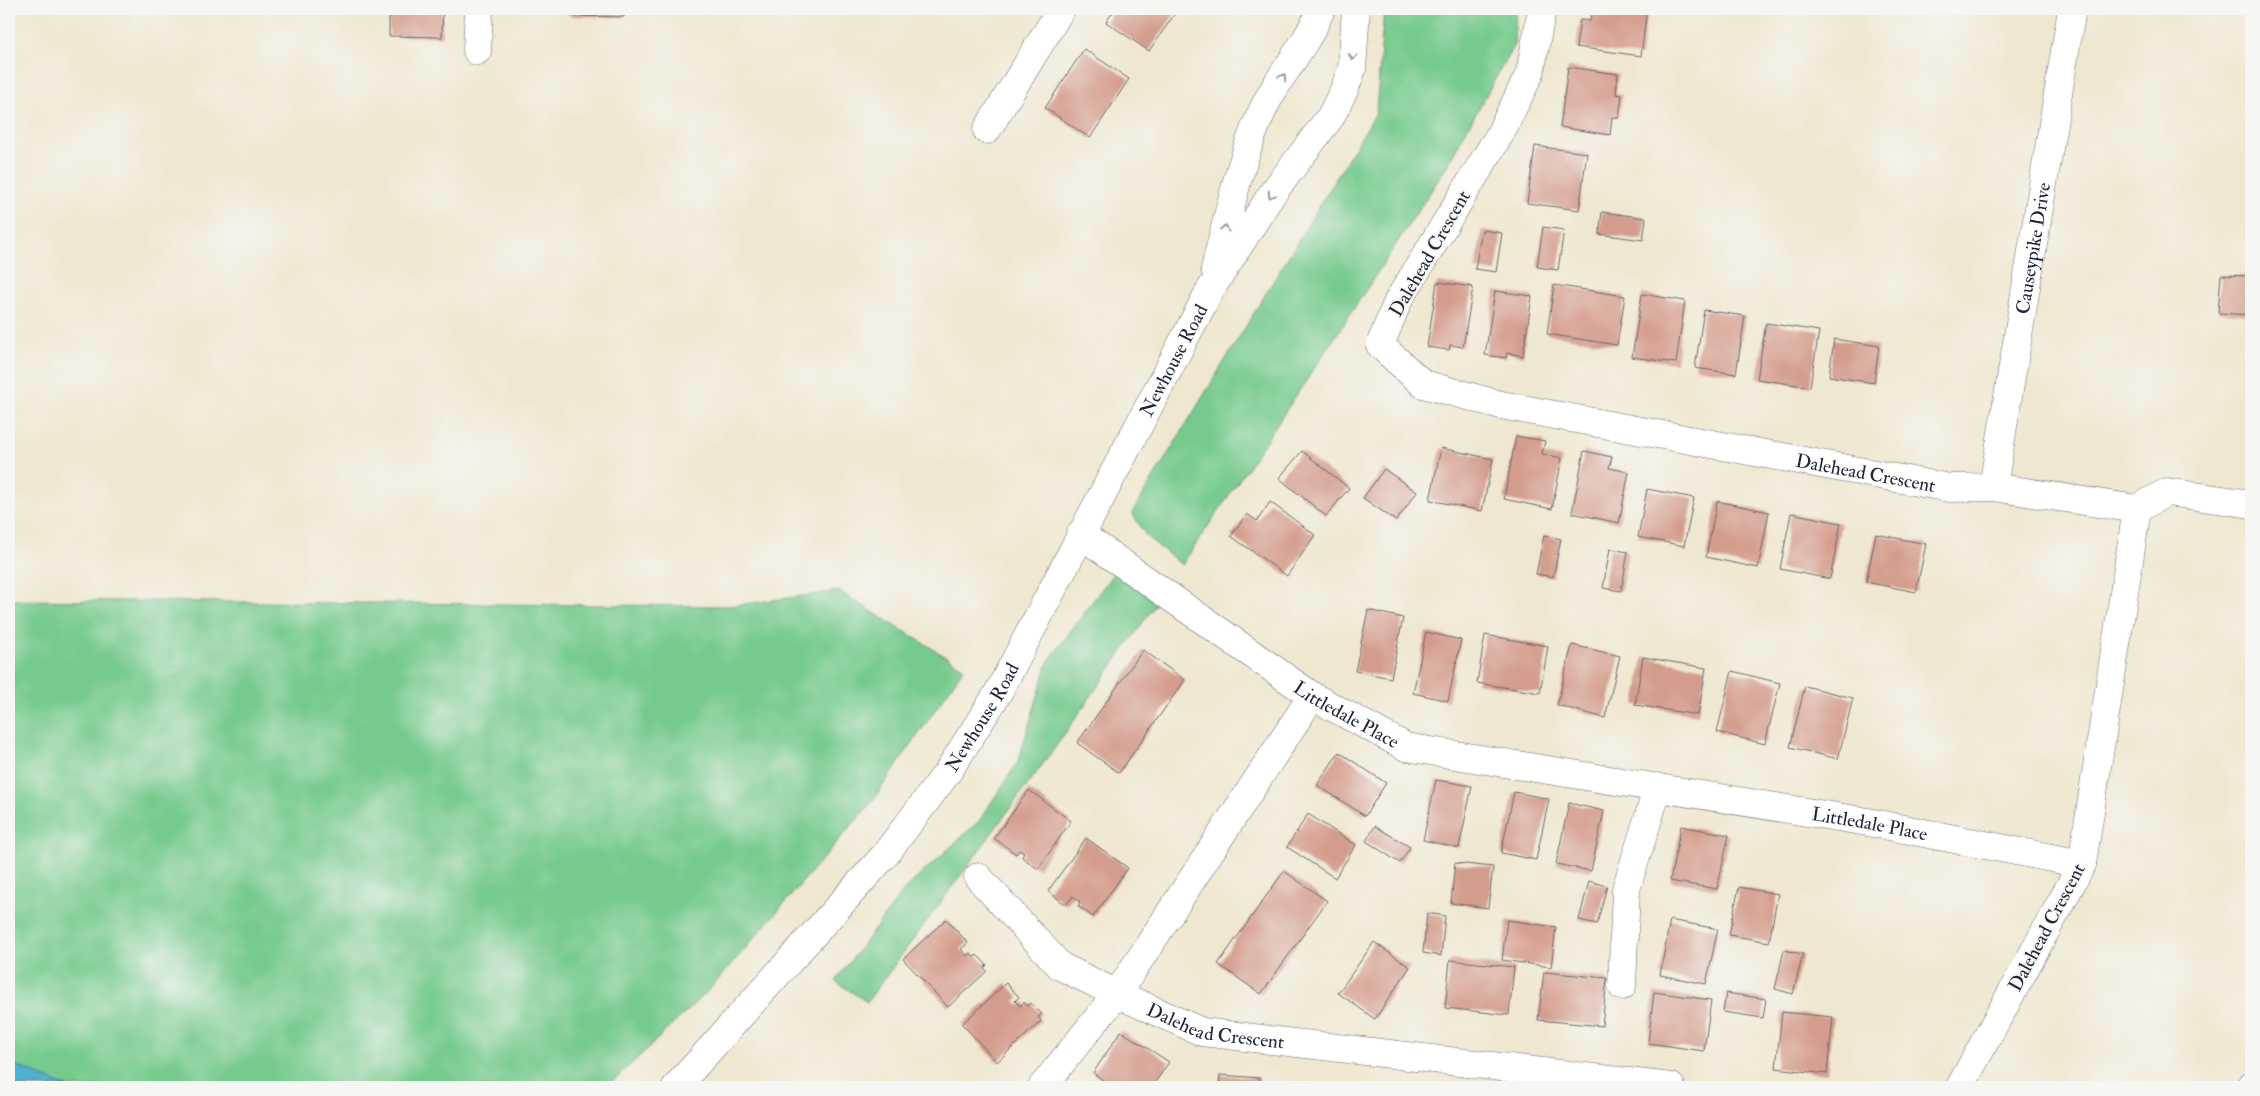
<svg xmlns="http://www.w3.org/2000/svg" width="2260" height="1096" viewBox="0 0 2260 1096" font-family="'IM FELL Double Pica',serif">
	<rect width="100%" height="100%" fill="#f6f6f2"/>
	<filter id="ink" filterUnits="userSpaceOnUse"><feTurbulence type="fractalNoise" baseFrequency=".02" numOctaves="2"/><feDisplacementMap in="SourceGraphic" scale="10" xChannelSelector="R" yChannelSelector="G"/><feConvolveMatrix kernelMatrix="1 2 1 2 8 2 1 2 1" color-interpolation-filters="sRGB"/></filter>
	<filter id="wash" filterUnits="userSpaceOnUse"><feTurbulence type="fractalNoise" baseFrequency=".0096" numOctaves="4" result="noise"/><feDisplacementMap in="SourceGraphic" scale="20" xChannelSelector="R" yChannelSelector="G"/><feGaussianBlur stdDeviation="1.12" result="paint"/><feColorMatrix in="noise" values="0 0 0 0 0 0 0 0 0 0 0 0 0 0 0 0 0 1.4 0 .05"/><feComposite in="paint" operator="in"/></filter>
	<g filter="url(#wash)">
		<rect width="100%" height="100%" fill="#efe7cf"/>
		<path fill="#76ca8d" stroke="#4c7664" d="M 1384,9 L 1516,9 L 1514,45 L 1442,174 L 1322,357 L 1182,565 L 1147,537 L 1132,513 L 1376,113 Z
			M 1115,571 L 1158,601 L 1054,749 L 867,1002 L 835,981 L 906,888 L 979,821 L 1018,762 L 1048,662 Z
			M 839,591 L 964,668 L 871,803 L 711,988 L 607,1087 L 9,1087 L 9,600 L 730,606 Z"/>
		<path fill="#50b0cf" stroke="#396985" d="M 15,1065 L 67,1087 L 9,1087 L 9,1069 Z"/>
		<g id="blocks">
			<path fill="#d49c8c" d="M 389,9 L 443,9 L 442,37 L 389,36 Z
				M 570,9 L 624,9 L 624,17 L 570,16 Z
				M 1115,9 L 1178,9 L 1149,51 L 1106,22 Z
				M 1592,9 L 1647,9 L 1641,56 L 1576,47 L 1580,20 L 1590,21 Z
				M 1084,49 L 1129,79 L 1090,138 L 1045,108 Z
				M 1568,67 L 1618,74 L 1616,94 L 1622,95 L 1619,118 L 1612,117 L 1610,135 L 1560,127 Z
				M 1535,146 L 1587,153 L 1579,210 L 1527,203 Z
				M 1602,212 L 1646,218 L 1643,240 L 1599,234 Z
				M 1543,227 L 1564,230 L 1558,270 L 1537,267 Z
				M 1482,230 L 1502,233 L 1496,272 L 1475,269 Z
				M 2249,247 L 2251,247 L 2251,315 L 2218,313 L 2221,275 L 2248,276 Z
				M 1437,282 L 1473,287 L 1463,347 L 1450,345 L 1449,350 L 1427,347 Z
				M 1554,285 L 1625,296 L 1617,345 L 1547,334 Z
				M 1495,291 L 1532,296 L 1523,356 L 1507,353 L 1506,358 L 1485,355 Z
				M 1642,294 L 1685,301 L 1676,363 L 1632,357 Z
				M 1704,310 L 1745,316 L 1736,374 L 1695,368 Z
				M 1766,323 L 1819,331 L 1810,387 L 1757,379 Z
				M 1834,339 L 1879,346 L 1874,383 L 1829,376 Z
				M 1516,436 L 1545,441 L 1542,454 L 1562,458 L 1552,509 L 1504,499 Z
				M 1441,448 L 1493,459 L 1482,511 L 1430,500 Z
				M 1302,451 L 1349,488 L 1326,516 L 1279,478 Z
				M 1584,451 L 1612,457 L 1609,468 L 1629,472 L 1619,523 L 1572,513 Z
				M 1384,469 L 1417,492 L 1396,521 L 1363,498 Z
				M 1647,489 L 1694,498 L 1684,546 L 1638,537 Z
				M 1717,501 L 1769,512 L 1758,568 L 1706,557 Z
				M 1270,502 L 1315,535 L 1287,576 L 1231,536 L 1247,514 L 1257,521 Z
				M 1791,513 L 1841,523 L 1830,579 L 1780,569 Z
				M 1876,534 L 1926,544 L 1916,592 L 1866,582 Z
				M 1544,535 L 1561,539 L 1553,577 L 1536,574 Z
				M 1610,549 L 1628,552 L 1621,591 L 1603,588 Z
				M 1368,610 L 1403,618 L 1391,678 L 1355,671 Z
				M 1426,632 L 1461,640 L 1448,701 L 1413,693 Z
				M 1485,635 L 1548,646 L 1540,693 L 1477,683 Z
				M 1572,645 L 1620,656 L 1605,718 L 1557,705 Z
				M 1143,650 L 1185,680 L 1119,773 L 1077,743 Z
				M 1643,657 L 1706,668 L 1698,715 L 1635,705 Z
				M 1732,671 L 1780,683 L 1765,744 L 1717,732 Z
				M 1805,686 L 1853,698 L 1838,759 L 1790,747 Z
				M 1339,752 L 1386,783 L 1365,816 L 1317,785 Z
				M 1436,780 L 1472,786 L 1459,848 L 1423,840 Z
				M 1029,790 L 1071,821 L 1038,869 L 1022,857 L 1024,853 L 1019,850 L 1016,854 L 994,838 Z
				M 1514,792 L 1549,799 L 1536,860 L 1501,853 Z
				M 1569,803 L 1604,811 L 1591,871 L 1556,864 Z
				M 1308,814 L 1356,845 L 1335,878 L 1287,847 Z
				M 1375,826 L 1410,847 L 1400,863 L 1366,841 Z
				M 1681,826 L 1729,835 L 1717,889 L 1670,881 Z
				M 1086,838 L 1128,868 L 1093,917 L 1078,906 L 1080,902 L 1073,896 L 1066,905 L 1048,891 Z
				M 1455,863 L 1493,867 L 1488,908 L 1451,903 Z
				M 1284,871 L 1327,901 L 1261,994 L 1218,964 Z
				M 1589,881 L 1607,886 L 1597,924 L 1579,920 Z
				M 1739,887 L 1778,894 L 1769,942 L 1729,935 Z
				M 1427,913 L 1445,916 L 1441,956 L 1423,953 Z
				M 946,919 L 968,943 L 961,949 L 967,956 L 970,953 L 974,957 L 977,955 L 987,965 L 984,968 L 987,971 L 948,1007 L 903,959 Z
				M 1507,920 L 1556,927 L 1551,967 L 1502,960 Z
				M 1670,920 L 1718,929 L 1706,984 L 1660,975 Z
				M 1374,942 L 1410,967 L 1375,1019 L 1338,993 Z
				M 1784,950 L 1803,954 L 1793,994 L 1775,989 Z
				M 1450,960 L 1514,967 L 1509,1015 L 1445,1008 Z
				M 1544,972 L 1607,978 L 1602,1026 L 1538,1020 Z
				M 1006,983 L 1019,997 L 1015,1001 L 1020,1006 L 1024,1002 L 1027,1006 L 1031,1003 L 1042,1014 L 1038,1017 L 1041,1021 L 997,1062 L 962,1024 Z
				M 1654,992 L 1711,1000 L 1704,1051 L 1648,1043 Z
				M 1726,993 L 1766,999 L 1763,1018 L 1723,1012 Z
				M 1782,1012 L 1833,1017 L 1827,1074 L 1776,1068 Z
				M 1121,1031 L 1169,1062 L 1152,1087 L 1113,1087 L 1093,1073 Z
				M 1220,1075 L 1260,1078 L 1259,1087 L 1219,1087 Z
				M 1290,1082 L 1333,1086 L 1333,1087 L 1289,1087 Z"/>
		</g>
	</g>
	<g filter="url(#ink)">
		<use href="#blocks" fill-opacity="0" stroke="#6a676f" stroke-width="1"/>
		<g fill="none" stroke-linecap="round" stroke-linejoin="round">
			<g stroke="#6a676f" stroke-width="29">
				<g id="minor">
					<path id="s1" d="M 1542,9 L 1530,73 L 1500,134 L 1398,301 L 1380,345 L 1423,384 L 1501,405 L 1950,488 L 1993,487 L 2137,509 L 2082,864 L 1960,1087"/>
					<path d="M 477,51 L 479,9"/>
					<path d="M 987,130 L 1061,9"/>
					<path d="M 1215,269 C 1229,213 1241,153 1267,101 C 1284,69 1308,43 1321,9"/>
					<path id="s2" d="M 1993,487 L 2072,9"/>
					<path d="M 2137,509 L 2167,492 L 2251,504"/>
					<path id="s3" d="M 1080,534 L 1312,696 L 1406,747 L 1868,822 L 2082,864"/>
					<path id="s4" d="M 1312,696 L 1117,994 L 1202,1032 L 1671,1087"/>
					<path d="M 978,877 L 1060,966 L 1117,994 L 1042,1087"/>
					<path d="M 1622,986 L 1626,889 L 1658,787"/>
					<path id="s5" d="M 676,1087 L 884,856 L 947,773 L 998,693 L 1209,292 L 1272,194 L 1331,116 L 1344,90 L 1352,69 L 1356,9"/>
					<path d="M 2250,1087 L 2251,1085"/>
				</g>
			</g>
			<use href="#minor" stroke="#fff" stroke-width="28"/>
		</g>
		<defs><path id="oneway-chevron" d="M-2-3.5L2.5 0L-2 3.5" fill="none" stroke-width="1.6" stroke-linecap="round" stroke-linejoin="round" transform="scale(1.25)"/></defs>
		<g stroke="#9c9ca7">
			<use href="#oneway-chevron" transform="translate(1353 57) rotate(95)"/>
			<use href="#oneway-chevron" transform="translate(1283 77) rotate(-57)"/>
			<use href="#oneway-chevron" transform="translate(1271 195) rotate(124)"/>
			<use href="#oneway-chevron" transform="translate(1225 228) rotate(-76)"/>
		</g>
	</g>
	<g text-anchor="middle" stroke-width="4" stroke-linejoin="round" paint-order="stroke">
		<g font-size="19" fill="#22223b" stroke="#f6f6f2">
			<text dy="7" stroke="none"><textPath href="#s2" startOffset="242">Causeypike Drive</textPath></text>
			<text transform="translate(1429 253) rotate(-60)" y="7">Dalehead Crescent</text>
			<text dy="7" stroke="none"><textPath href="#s5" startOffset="886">Newhouse Road</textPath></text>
			<text dy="7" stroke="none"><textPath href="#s1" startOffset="886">Dalehead Crescent</textPath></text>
			<text dy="7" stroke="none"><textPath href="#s3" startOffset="322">Littledale Place</textPath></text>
			<text dy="7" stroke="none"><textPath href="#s5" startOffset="481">Newhouse Road</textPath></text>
			<text dy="7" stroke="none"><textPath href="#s3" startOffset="860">Littledale Place</textPath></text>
			<text transform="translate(2046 927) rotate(-62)" y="7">Dalehead Crescent</text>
			<text dy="7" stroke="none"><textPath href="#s4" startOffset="461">Dalehead Crescent</textPath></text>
		</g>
	</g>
	<rect width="2260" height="1096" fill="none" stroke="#f6f6f2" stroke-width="30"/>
</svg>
